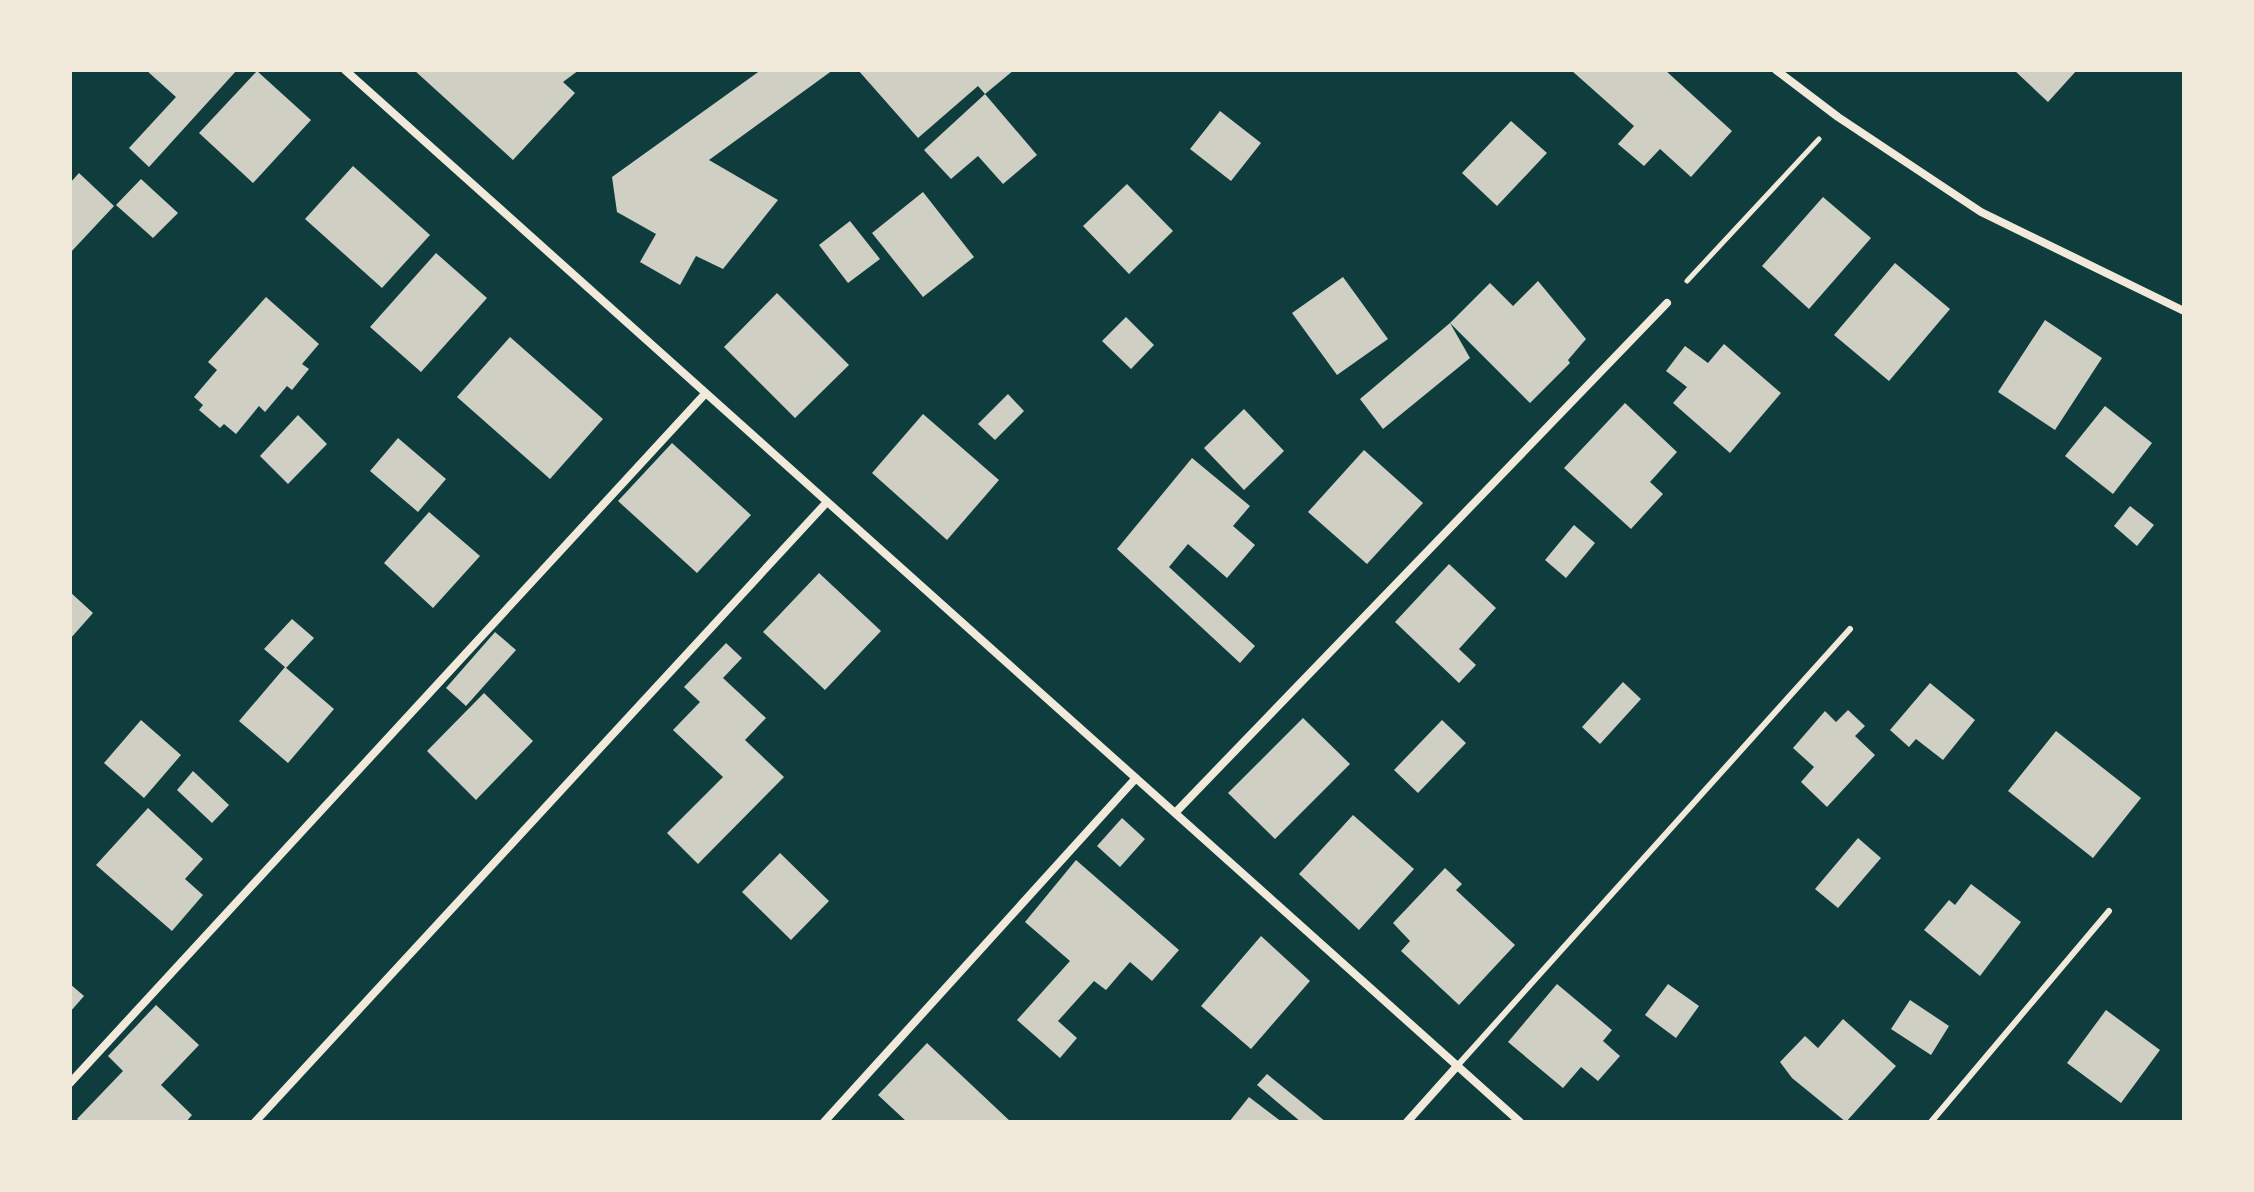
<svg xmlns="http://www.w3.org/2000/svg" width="2254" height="1192" viewBox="0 0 2254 1192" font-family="'PT Sans',sans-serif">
	<rect width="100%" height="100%" fill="#0f3d3e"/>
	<path fill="#cfcfc3" d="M 146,70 L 237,70 L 149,167 L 129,148 L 176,97 Z
		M 414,70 L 579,70 L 563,82 L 575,93 L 513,160 Z
		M 761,70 L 833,70 L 709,160 L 778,200 L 723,269 L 696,256 L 680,285 L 640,262 L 656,234 L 617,212 L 612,177 Z
		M 858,70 L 1014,70 L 985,94 L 978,86 L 918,138 Z
		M 1571,70 L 1665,70 L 1732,131 L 1691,177 L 1660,149 L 1644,166 L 1618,144 L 1634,126 Z
		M 2014,70 L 2077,70 L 2048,102 Z
		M 257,71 L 311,120 L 253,183 L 199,133 Z
		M 985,94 L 1037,155 L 1003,184 L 978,156 L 951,179 L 924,150 Z
		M 1220,111 L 1261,143 L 1231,181 L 1190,149 Z
		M 1511,121 L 1547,153 L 1497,206 L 1462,173 Z
		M 353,166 L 430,235 L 382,288 L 305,219 Z
		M 79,173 L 114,206 L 70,253 L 70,183 Z
		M 141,179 L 178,213 L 153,238 L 116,205 Z
		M 1127,184 L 1173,231 L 1129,274 L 1083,226 Z
		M 923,192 L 974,257 L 923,297 L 872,233 Z
		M 1823,197 L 1871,238 L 1809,309 L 1762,266 Z
		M 850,221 L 880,259 L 848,283 L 819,245 Z
		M 436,253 L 487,298 L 421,372 L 370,327 Z
		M 1895,263 L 1950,309 L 1889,381 L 1834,335 Z
		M 1343,277 L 1388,339 L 1337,375 L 1292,313 Z
		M 1538,281 L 1586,339 L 1568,360 L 1570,363 L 1530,403 L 1450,323 L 1490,283 L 1513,306 Z
		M 777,293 L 849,365 L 795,418 L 724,347 Z
		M 266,297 L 319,344 L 302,364 L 309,369 L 292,390 L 287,386 L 265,412 L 259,406 L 236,434 L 224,424 L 220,428 L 199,410 L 203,405 L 194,397 L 217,370 L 208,362 Z
		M 1126,317 L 1154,345 L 1131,369 L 1102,341 Z
		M 2045,320 L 2102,358 L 2055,430 L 1998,392 Z
		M 1450,323 L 1470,358 L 1383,429 L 1360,399 Z
		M 510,337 L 603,419 L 550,479 L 457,397 Z
		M 1724,344 L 1781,393 L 1730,453 L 1673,403 L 1687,387 L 1666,371 L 1685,346 L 1708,363 Z
		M 1008,394 L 1024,411 L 995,440 L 978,424 Z
		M 1625,403 L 1677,452 L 1650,482 L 1663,494 L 1631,529 L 1564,468 Z
		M 2105,406 L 2152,443 L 2113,494 L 2065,456 Z
		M 1244,409 L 1284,451 L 1244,490 L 1204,448 Z
		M 923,414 L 999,480 L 947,540 L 872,473 Z
		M 298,415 L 327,444 L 288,484 L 260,456 Z
		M 398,438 L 446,479 L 418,512 L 370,471 Z
		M 672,443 L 751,515 L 697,573 L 618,501 Z
		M 1364,450 L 1423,503 L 1367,564 L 1308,512 Z
		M 1192,458 L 1250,506 L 1233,526 L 1255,545 L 1227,578 L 1188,544 L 1169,567 L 1255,646 L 1240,663 L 1117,549 Z
		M 2130,506 L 2154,525 L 2137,546 L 2114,526 Z
		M 429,512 L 480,556 L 433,608 L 384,563 Z
		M 1574,525 L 1595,543 L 1566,578 L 1545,560 Z
		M 1449,564 L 1496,608 L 1459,649 L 1476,665 L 1459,683 L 1395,622 Z
		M 819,573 L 881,631 L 825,690 L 763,632 Z
		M 70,592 L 93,613 L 70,639 Z
		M 292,619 L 314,638 L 286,668 L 264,649 Z
		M 495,632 L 516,650 L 466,706 L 446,688 Z
		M 726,643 L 742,658 L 723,678 L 766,718 L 745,740 L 784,777 L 698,864 L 667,833 L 723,777 L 673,730 L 700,702 L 684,687 Z
		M 285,667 L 334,709 L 288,763 L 239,721 Z
		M 1623,682 L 1641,699 L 1600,744 L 1582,727 Z
		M 1930,683 L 1975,720 L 1943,760 L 1916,739 L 1909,747 L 1890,730 Z
		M 484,693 L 533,741 L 476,800 L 427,751 Z
		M 1848,710 L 1865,726 L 1855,736 L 1875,755 L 1827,807 L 1801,782 L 1814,767 L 1793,748 L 1825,711 L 1836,722 Z
		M 1303,718 L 1350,764 L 1275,839 L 1228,793 Z
		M 141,720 L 181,755 L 144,798 L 104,763 Z
		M 1442,720 L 1466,743 L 1418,793 L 1394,770 Z
		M 2056,731 L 2141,798 L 2093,858 L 2008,791 Z
		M 193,771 L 229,805 L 212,823 L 177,790 Z
		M 148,808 L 203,859 L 185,879 L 203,895 L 172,931 L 96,865 Z
		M 1353,815 L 1414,869 L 1359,930 L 1299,874 Z
		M 1122,818 L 1145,839 L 1120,867 L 1097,846 Z
		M 1858,838 L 1881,858 L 1838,908 L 1815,889 Z
		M 780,853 L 829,901 L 791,940 L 742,892 Z
		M 1076,860 L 1179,950 L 1152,981 L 1130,962 L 1106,990 L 1094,981 L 1058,1021 L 1077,1038 L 1060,1058 L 1017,1020 L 1070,961 L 1025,922 Z
		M 1445,868 L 1462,884 L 1456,890 L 1515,945 L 1459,1005 L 1401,951 L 1410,941 L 1393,923 Z
		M 1971,884 L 2021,922 L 1980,976 L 1924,930 L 1949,900 L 1955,905 Z
		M 1261,936 L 1310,981 L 1251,1049 L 1201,1006 Z
		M 70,984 L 84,996 L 70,1012 Z
		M 1557,984 L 1612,1030 L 1603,1041 L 1620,1056 L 1598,1081 L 1581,1067 L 1563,1088 L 1508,1042 Z
		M 1668,984 L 1699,1006 L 1676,1038 L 1645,1015 Z
		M 1910,1000 L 1949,1026 L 1931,1055 L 1891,1029 Z
		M 156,1005 L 199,1045 L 161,1085 L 192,1115 L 186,1122 L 81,1122 L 77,1119 L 123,1071 L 108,1056 Z
		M 2106,1010 L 2160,1050 L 2121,1103 L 2067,1063 Z
		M 1843,1019 L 1896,1066 L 1846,1122 L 1792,1078 L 1780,1062 L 1805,1036 L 1818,1048 Z
		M 927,1043 L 1011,1122 L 907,1122 L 878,1095 Z
		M 1267,1074 L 1326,1122 L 1301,1122 L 1257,1085 Z
		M 1249,1097 L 1282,1122 L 1229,1122 Z"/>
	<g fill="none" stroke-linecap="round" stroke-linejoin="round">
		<path stroke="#f1e9da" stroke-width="5" d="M 1687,281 L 1819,139"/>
		<path stroke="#f1e9da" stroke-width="6" d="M 1458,1065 L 1850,629
			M 1931,1122 L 2109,911"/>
		<path stroke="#f1e9da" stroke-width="8" d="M 345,70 L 1520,1122
			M 1776,70 L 1838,117 L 1981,212 L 2184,311
			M 1176,812 L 1667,303
			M 70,1083 L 704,395
			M 255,1122 L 827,502
			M 824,1122 L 1136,778
			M 1407,1122 L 1458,1065"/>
	</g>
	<rect width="2254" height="1192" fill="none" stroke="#f1e9da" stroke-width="144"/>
</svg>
